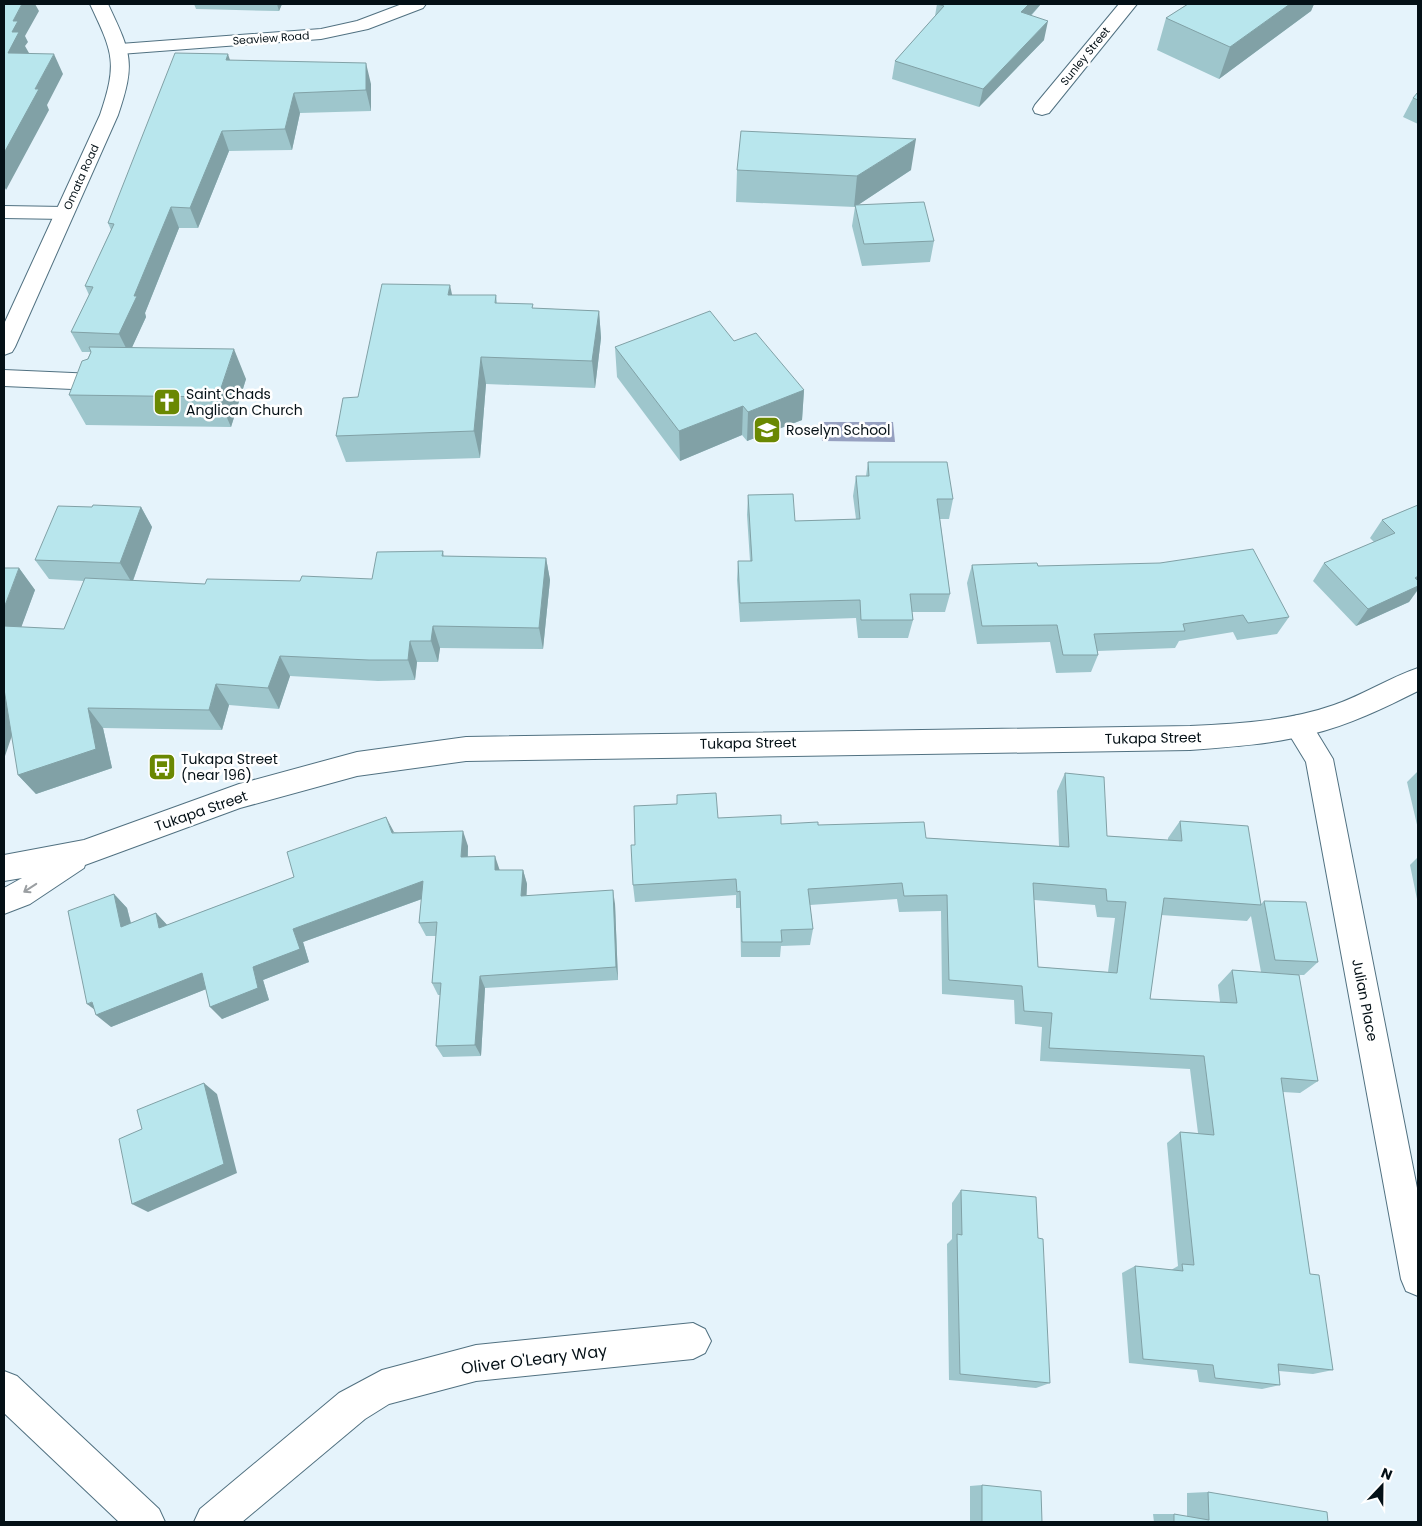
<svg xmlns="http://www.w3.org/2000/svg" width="1422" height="1526" viewBox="0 0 1422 1526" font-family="Poppins,sans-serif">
	<rect width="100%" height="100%" fill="#e5f3fb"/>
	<path fill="#96a0c0" d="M 821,422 L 893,422 L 895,442 L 822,441 Z"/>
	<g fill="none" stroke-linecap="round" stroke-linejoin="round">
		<g stroke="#517181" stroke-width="2">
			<path id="minor" d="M 402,4 L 426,4 L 423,8 L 368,29 L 321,39 L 120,54 L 114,53 L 111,49 L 114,45 L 120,44 L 321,29 L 357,21 Z
				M 1119,4 L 1137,4 L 1049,113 L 1042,115 L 1035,113 L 1033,109 L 1035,105 Z
				M 4,206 L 64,207 L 71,209 L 74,213 L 71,217 L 64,219 L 4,218 Z
				M 4,370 L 95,374 L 103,376 L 106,382 L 103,388 L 95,390 L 4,386 Z
				M 1298,715 L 1308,718 L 1333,759 L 1418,1193 L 1418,1296 L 1406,1291 L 1401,1279 L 1306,762 L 1284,726 L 1288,718 Z
				M 693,1323 L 705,1329 L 711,1341 L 705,1353 L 693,1359 L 476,1381 L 389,1404 L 365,1419 L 242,1522 L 194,1522 L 200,1509 L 339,1393 L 382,1370 L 476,1345 Z
				M 4,1371 L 17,1376 L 159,1509 L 165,1522 L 119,1522 L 4,1413 Z"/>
		</g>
		<g stroke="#517181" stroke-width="2">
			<path id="major" d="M 90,4 L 108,4 C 131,53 136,62 118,115 L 15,347 L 12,352 L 4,355 L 4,324 L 100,115 C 118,62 113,53 90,4 Z
				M 1418,668 L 1418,691 C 1384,708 1349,725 1312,734 C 1272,744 1231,747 1190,750 L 466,761 L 357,776 L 240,808 L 85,865 L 84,868 L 30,904 L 4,914 L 4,888 L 22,878 L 4,881 L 4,855 L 84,840 L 239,784 L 357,752 L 466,737 L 1190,726 C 1238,724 1288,721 1334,705 C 1363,695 1389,678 1418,668 Z"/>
		</g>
		<use href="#minor" fill="#fff" fill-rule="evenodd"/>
		<use href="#major" fill="#fff" fill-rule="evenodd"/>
	</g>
	<path fill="#9ec6cc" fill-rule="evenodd" d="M 194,4 L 282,4 L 279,11 L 196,9 Z
		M 937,4 L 1041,4 L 1031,16 L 1044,40 L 979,107 L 892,79 L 895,61 L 935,16 Z
		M 1188,4 L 1314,4 L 1311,11 L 1219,79 L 1157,50 L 1166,18 Z
		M 230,60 L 371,84 L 371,111 L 300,113 L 292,150 L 229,151 L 198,228 L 179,228 L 145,313 L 146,317 L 132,347 L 246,379 L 231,427 L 86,425 L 69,395 L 91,352 L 82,352 L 71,332 L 89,295 L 85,286 L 111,230 L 108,223 Z
		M 1418,92 L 1418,124 L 1403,117 L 1413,98 Z
		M 737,170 L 911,170 L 858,205 L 934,241 L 930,262 L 862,266 L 852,226 L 855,207 L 736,202 Z
		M 452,295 L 496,295 L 497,303 L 533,308 L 599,311 L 601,338 L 595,388 L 486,384 L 480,458 L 346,462 L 336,436 L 358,397 Z
		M 734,341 L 804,390 L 802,420 L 747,441 L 742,435 L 680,461 L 617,377 L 615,347 Z
		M 868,462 L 953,499 L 949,519 L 940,519 L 950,594 L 945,612 L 912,612 L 913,620 L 908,638 L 858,638 L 856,618 L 740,622 L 737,580 L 738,561 L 750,561 L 747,515 L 748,495 L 795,521 L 856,519 L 853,496 L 856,476 L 866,476 Z
		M 1418,505 L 1418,590 L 1409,602 L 1356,626 L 1313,581 L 1324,563 L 1374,542 L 1370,538 L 1382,520 Z
		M 92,507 L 141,507 L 152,527 L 133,581 L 205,584 L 372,579 L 443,551 L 444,556 L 546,558 L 550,580 L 543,649 L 440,648 L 438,662 L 417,662 L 415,680 L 378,681 L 290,676 L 279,709 L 229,705 L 222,730 L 103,728 L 112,768 L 36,794 L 18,775 L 19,568 L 35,590 L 21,627 L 64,629 L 84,581 L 49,579 L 35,560 Z
		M 972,565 L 1038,566 L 1289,617 L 1277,634 L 1237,640 L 1233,632 L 1179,641 L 1175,648 L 1098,651 L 1098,655 L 1091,672 L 1056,673 L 1050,642 L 977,644 L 967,583 Z
		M 1418,771 L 1418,829 L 1407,782 Z
		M 1065,773 L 1107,836 L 1168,840 L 1168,838 L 1180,821 L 1261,904 L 1264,901 L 1318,962 L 1304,975 L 1299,975 L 1318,1081 L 1300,1093 L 1283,1092 L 1310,1274 L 1333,1370 L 1313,1374 L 1279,1371 L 1280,1385 L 1262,1389 L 1199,1382 L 1197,1370 L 1129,1363 L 1122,1273 L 1135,1266 L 1171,1270 L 1178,1266 L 1167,1143 L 1180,1132 L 1198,1133 L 1190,1069 L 1040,1061 L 1042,1027 L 1015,1024 L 1014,1000 L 942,994 L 941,911 L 899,912 L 897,899 L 810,905 L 813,929 L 810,945 L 781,946 L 780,957 L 741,957 L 740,908 L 736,908 L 736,895 L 635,902 L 633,885 L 635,845 L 718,818 L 781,824 L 818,825 L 926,838 L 1059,846 L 1057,791 ZM 1034,900 L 1095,905 L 1097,917 L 1115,918 L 1108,972 L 1038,967 ZM 1161,915 L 1247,921 L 1251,916 L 1261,972 L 1232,970 L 1218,985 L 1220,1002 L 1150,999 Z
		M 394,832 L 468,846 L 468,857 L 500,870 L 523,870 L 527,884 L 526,895 L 615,904 L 618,980 L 485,988 L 481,1056 L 443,1057 L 436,1046 L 440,995 L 438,995 L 432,983 L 436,936 L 426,936 L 419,923 L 422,899 L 303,942 L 309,962 L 263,980 L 269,1000 L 222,1019 L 206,989 L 111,1027 L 114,894 L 127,908 L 131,923 L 156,913 L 167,925 L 294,877 Z
		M 1418,857 L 1418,904 L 1410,865 Z
		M 961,1190 L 1038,1238 L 1050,1383 L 1036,1388 L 949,1380 L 947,1244 L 952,1239 L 952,1203 Z
		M 982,1485 L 1042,1522 L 970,1522 L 970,1486 Z
		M 1208,1492 L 1328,1522 L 1154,1522 L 1153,1514 L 1174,1514 L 1187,1517 L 1187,1493 Z"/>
	<path fill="#81a1a6" d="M 22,4 L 35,4 L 39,11 L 25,36 L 28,42 L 25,46 L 29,53 L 8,53 L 12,32 L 13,21 Z
		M 277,4 L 282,4 L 279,11 Z
		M 1029,4 L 1041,4 L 1017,30 L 1021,12 Z
		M 1290,4 L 1314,4 L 1311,11 L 1219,79 L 1230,47 Z
		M 1048,21 L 1044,40 L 979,107 L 983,89 Z
		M 54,54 L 63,74 L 47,105 L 49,110 L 6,190 L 4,186 L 4,153 L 35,89 Z
		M 228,54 L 235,75 L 226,60 Z
		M 366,63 L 371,84 L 371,111 L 366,90 Z
		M 294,93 L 300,113 L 292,150 L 285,129 Z
		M 222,131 L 229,151 L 198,228 L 190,208 Z
		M 916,139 L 911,170 L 855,207 L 855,205 L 854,207 L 857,176 Z
		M 171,207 L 179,228 L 145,313 L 146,317 L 129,354 L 119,334 L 134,296 Z
		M 450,285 L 456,313 L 448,295 Z
		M 599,311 L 601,338 L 595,388 L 592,361 Z
		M 234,349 L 246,379 L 231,427 L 218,397 Z
		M 481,357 L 486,384 L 480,458 L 474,431 Z
		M 804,390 L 802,420 L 747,441 L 748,412 Z
		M 743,406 L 742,435 L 680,461 L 679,431 Z
		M 141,507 L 152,527 L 132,583 L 120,563 Z
		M 546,558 L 550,580 L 543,649 L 539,628 Z
		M 19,568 L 35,590 L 14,647 L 4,635 L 4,608 Z
		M 1418,576 L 1418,589 L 1409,602 L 1356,626 L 1368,609 Z
		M 433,626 L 440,648 L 438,662 L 431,641 Z
		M 410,641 L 417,662 L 415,680 L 408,660 Z
		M 280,656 L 290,676 L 279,709 L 268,688 Z
		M 216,684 L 229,705 L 222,730 L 209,710 Z
		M 4,689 L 21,709 L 4,759 Z
		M 88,708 L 103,728 L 112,768 L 36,794 L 18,775 Z
		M 386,817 L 394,832 L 392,833 Z
		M 463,831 L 468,846 L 467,872 L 461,857 Z
		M 495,856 L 500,871 L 495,870 Z
		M 523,870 L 527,884 L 526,910 L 521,896 Z
		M 423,881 L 430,896 L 303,942 L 309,962 L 263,980 L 269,1000 L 222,1019 L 210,1007 L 293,929 Z
		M 613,890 L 615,904 L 618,980 L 616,967 Z
		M 114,894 L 127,908 L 135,940 L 121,927 Z
		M 156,913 L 169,927 L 159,928 Z
		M 202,973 L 214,986 L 111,1027 L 96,1015 L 99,1013 L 87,1004 Z
		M 480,976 L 485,988 L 481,1056 L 475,1045 Z
		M 204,1083 L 217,1094 L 237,1173 L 148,1212 L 132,1204 Z"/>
	<path fill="#b8e6ed" stroke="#81a1a6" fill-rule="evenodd" d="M 4,4 L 22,4 L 13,21 L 18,21 L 12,32 L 19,32 L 8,53 L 54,54 L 35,89 L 39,89 L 4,153 Z
		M 937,4 L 1029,4 L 1021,12 L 1048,21 L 983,89 L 895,61 L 944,6 Z
		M 1188,4 L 1290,4 L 1230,47 L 1166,18 Z
		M 175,53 L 228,54 L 226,60 L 366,63 L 366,90 L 294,93 L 285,129 L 222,131 L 190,208 L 171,207 L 134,296 L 137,296 L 119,334 L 71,332 L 93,287 L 85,286 L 114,224 L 108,223 Z
		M 1418,92 L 1418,100 L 1413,98 Z
		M 741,131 L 916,139 L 857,176 L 737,170 Z
		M 924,202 L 934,241 L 864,244 L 855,205 Z
		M 382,284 L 450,285 L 448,295 L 496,295 L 495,303 L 533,304 L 532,308 L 599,311 L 592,361 L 481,357 L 474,431 L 336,436 L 343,398 L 358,397 Z
		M 710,311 L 734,341 L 756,333 L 804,390 L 748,412 L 743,406 L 679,431 L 615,347 Z
		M 89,347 L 234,349 L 218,397 L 69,395 L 82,361 L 88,359 L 91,352 Z
		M 868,462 L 947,462 L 953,499 L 937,499 L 950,594 L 910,594 L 913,620 L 861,620 L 860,600 L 740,603 L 738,561 L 752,561 L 748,495 L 793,494 L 795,521 L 860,519 L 856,476 L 869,476 Z
		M 93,505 L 141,507 L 120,563 L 35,560 L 58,506 L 92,507 Z
		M 1418,505 L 1418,576 L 1415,578 L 1418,581 L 1418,586 L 1368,609 L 1324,563 L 1395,533 L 1382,520 Z
		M 1253,549 L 1289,617 L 1248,623 L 1243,615 L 1183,624 L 1185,631 L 1094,634 L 1098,655 L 1063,655 L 1057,625 L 982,626 L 972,565 L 1037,563 L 1038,566 L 1160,563 Z
		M 443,551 L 442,556 L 546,558 L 539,628 L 433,626 L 431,641 L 410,641 L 408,660 L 369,660 L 280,656 L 268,688 L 216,684 L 209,710 L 88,708 L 96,749 L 18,775 L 4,689 L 4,626 L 64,629 L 85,578 L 205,584 L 207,579 L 300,581 L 302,576 L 372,579 L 377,552 Z
		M 4,568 L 19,568 L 4,608 Z
		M 1065,773 L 1104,777 L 1107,836 L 1182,841 L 1180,821 L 1248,826 L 1261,905 L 1164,898 L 1150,999 L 1237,1003 L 1232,970 L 1299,975 L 1318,1081 L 1281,1078 L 1310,1274 L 1319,1275 L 1333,1370 L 1278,1364 L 1280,1385 L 1215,1378 L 1213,1365 L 1143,1359 L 1135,1266 L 1183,1271 L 1182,1264 L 1194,1265 L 1180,1132 L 1214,1135 L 1204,1056 L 1049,1048 L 1052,1013 L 1024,1011 L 1022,986 L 949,980 L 947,895 L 904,896 L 902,883 L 808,889 L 813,929 L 781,930 L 782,942 L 742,942 L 740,891 L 737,892 L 736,879 L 633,885 L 631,845 L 635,845 L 634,806 L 677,804 L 677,795 L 716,793 L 718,818 L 781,815 L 781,824 L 818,822 L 818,825 L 924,822 L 926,838 L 1069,847 ZM 1033,883 L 1106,889 L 1107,901 L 1126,902 L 1117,973 L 1038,967 Z
		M 386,817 L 392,833 L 463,831 L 461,857 L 495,856 L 495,870 L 523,870 L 521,896 L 613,890 L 616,967 L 480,976 L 475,1045 L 436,1046 L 441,983 L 432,983 L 437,922 L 419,923 L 423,881 L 293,929 L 300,949 L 253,967 L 258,988 L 210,1007 L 202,973 L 96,1015 L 92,1002 L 87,1004 L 68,911 L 114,894 L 121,927 L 156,913 L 159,928 L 294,877 L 287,852 Z
		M 1264,901 L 1306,902 L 1318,962 L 1275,960 Z
		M 204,1083 L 224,1164 L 132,1204 L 119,1139 L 142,1129 L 137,1110 Z
		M 961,1190 L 1036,1197 L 1038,1238 L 1043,1239 L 1050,1383 L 960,1374 L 957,1234 L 962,1235 Z
		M 982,1485 L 1041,1491 L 1042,1522 L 982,1522 Z
		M 1208,1492 L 1327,1512 L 1328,1522 L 1174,1522 L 1174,1514 L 1209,1520 Z"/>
	<defs><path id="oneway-shaft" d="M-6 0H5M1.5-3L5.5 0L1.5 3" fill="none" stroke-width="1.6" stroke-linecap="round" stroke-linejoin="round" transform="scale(1.25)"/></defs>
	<use stroke="#9b9fa2" href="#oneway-shaft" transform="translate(30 888) rotate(147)"/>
	<defs>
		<g id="church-square" transform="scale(1.4375)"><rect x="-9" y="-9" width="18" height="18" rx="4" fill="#6a8802" stroke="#fff"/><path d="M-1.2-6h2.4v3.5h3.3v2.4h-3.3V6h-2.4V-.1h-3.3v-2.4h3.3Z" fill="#fff"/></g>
		<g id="school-square" transform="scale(1.4375)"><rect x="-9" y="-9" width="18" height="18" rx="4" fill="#6a8802" stroke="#fff"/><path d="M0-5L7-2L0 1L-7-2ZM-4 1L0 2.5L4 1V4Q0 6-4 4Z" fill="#fff"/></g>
		<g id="bus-square" transform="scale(1.4375)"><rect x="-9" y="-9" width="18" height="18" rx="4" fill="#6a8802" stroke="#fff"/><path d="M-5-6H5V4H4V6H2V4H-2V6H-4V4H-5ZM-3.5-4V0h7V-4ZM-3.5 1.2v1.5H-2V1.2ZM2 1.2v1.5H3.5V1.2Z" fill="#fff"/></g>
	</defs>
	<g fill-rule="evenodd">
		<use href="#church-square" x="167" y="402"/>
		<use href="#school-square" x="767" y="430"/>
		<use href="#bus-square" x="162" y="767"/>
	</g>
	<g text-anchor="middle" stroke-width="5" stroke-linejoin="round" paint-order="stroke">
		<g font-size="11" fill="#041016" stroke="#fff">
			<text transform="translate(271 38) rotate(-4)" y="4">Seaview Road</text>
			<text transform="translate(1085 56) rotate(-51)" y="4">Sunley Street</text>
			<text transform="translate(81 177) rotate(-66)" y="4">Omata Road</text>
		</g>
		<g font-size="14" fill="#041016" stroke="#fff" text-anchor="start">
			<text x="186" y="399">Saint Chads<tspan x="186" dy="16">Anglican Church</tspan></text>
			<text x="786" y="435">Roselyn School</text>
			<text x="181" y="764">Tukapa Street<tspan x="181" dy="16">(near 196)</tspan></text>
		</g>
		<g font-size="14" fill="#041016" stroke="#fff">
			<text transform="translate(1153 738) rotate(-1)" y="5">Tukapa Street</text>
			<text transform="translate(748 743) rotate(-1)" y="5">Tukapa Street</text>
			<text transform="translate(201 811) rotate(-19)" y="5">Tukapa Street</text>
			<text transform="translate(1365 1000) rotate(79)" y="5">Julian Place</text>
		</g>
		<g font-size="16" fill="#041016" stroke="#fff">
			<text transform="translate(534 1359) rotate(-7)" y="6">Oliver O'Leary Way</text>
		</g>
	</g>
	<rect width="1422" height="1526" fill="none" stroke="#041016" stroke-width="10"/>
	<g transform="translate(1382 1486) rotate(22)" stroke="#ffffff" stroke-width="4" paint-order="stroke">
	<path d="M0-4L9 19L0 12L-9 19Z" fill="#041016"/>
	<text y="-8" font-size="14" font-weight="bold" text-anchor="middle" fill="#041016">N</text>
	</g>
</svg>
